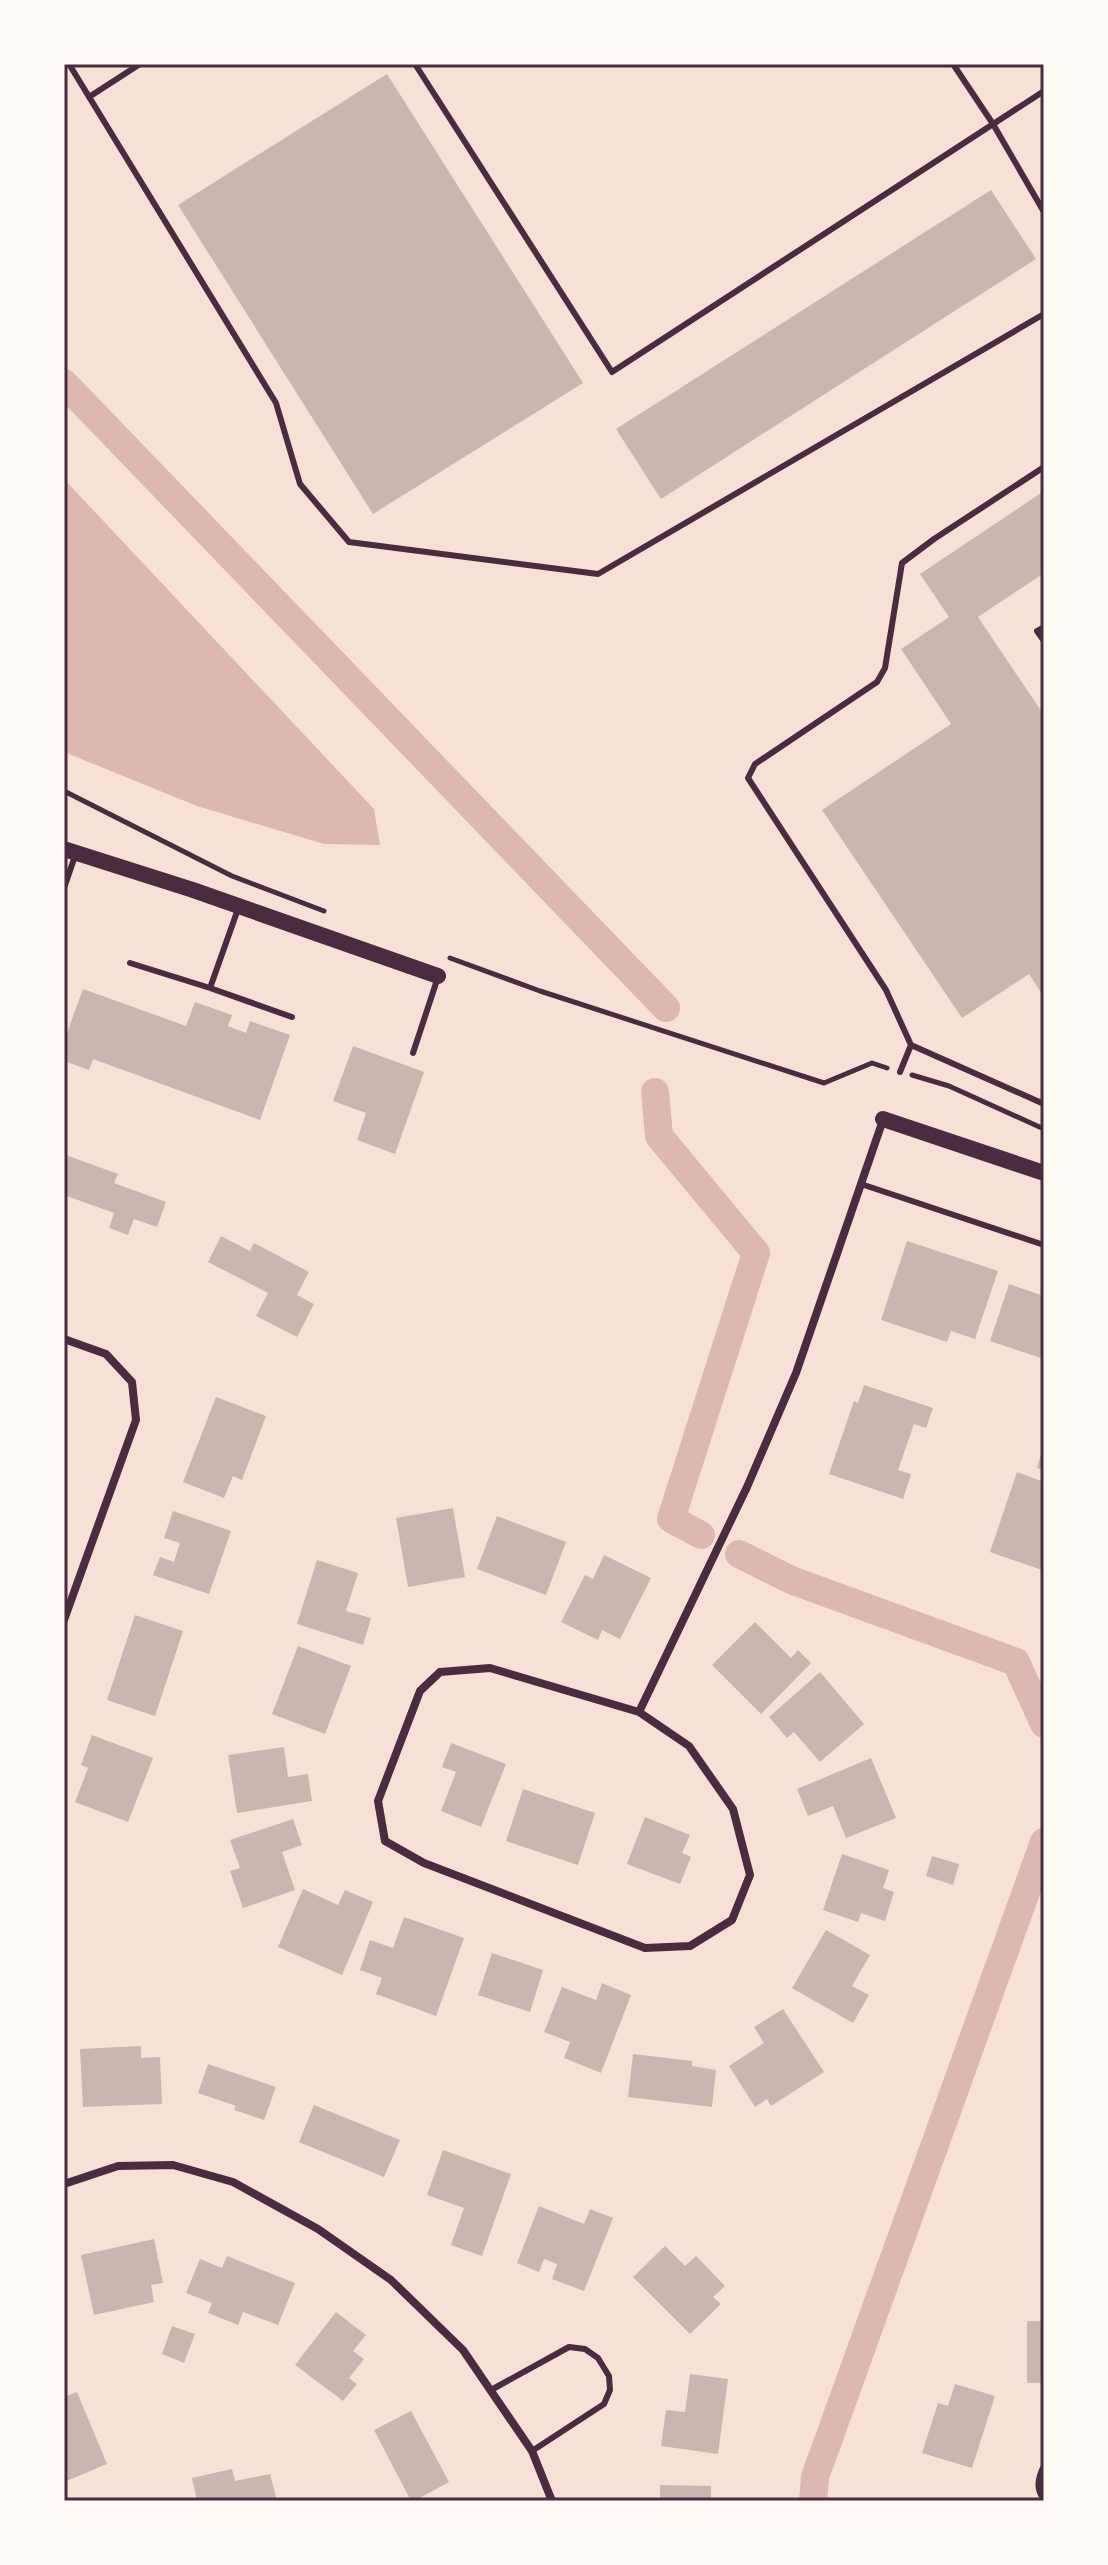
<svg xmlns="http://www.w3.org/2000/svg" width="1108" height="2565" viewBox="0 0 1108 2565" font-family="Rubik,sans-serif">
	<rect width="100%" height="100%" fill="#f7e1d7"/>
	<path fill="#dcb8b0" d="M 64,479 L 374,809 L 380,845 L 324,844 L 197,806 L 64,752 Z"/>
	<g fill="none" stroke-linecap="round" stroke-linejoin="round">
		<path stroke="#dcb8b0" stroke-width="28" d="M 64,383 L 666,1008
			M 655,1092 L 659,1136 L 756,1253 L 671,1519 L 701,1535
			M 739,1554 L 791,1580 L 1016,1662 L 1044,1724
			M 813,2501 L 815,2477 L 1044,1842"/>
	</g>
	<path fill="#ccb4b1" d="M 387,74 L 583,383 L 373,514 L 178,205 Z
		M 991,190 L 1036,259 L 661,499 L 616,429 Z
		M 1044,491 L 1044,573 L 978,617 L 1044,715 L 1044,997 L 1029,974 L 962,1018 L 822,810 L 951,724 L 901,649 L 949,617 L 920,574 Z
		M 83,989 L 186,1026 L 195,1002 L 232,1015 L 228,1026 L 246,1033 L 250,1021 L 290,1035 L 260,1120 L 93,1059 L 89,1070 L 64,1061 L 64,1041 Z
		M 353,1046 L 424,1072 L 395,1154 L 357,1140 L 366,1113 L 333,1101 Z
		M 66,1155 L 118,1174 L 114,1183 L 166,1202 L 157,1227 L 134,1219 L 128,1235 L 109,1228 L 114,1213 L 64,1195 Z
		M 221,1236 L 250,1251 L 254,1243 L 309,1272 L 297,1295 L 314,1304 L 297,1337 L 256,1316 L 268,1293 L 208,1262 Z
		M 907,1241 L 998,1271 L 975,1339 L 951,1331 L 947,1342 L 881,1320 Z
		M 1009,1284 L 1044,1296 L 1044,1359 L 990,1341 Z
		M 864,1385 L 933,1408 L 926,1428 L 914,1424 L 898,1470 L 911,1474 L 903,1499 L 829,1474 L 854,1401 L 858,1403 Z
		M 216,1397 L 266,1416 L 242,1480 L 233,1476 L 224,1498 L 183,1482 Z
		M 1043,1447 L 1044,1447 L 1044,1471 L 1037,1468 Z
		M 1017,1472 L 1044,1482 L 1042,1570 L 990,1552 Z
		M 453,1508 L 465,1577 L 408,1587 L 396,1518 Z
		M 173,1511 L 231,1531 L 209,1594 L 153,1575 L 160,1557 L 174,1562 L 180,1543 L 164,1538 Z
		M 497,1516 L 566,1542 L 546,1595 L 477,1569 Z
		M 604,1555 L 651,1578 L 620,1639 L 602,1630 L 598,1640 L 561,1622 L 585,1575 L 593,1579 Z
		M 317,1560 L 358,1573 L 346,1611 L 371,1618 L 363,1645 L 297,1624 Z
		M 135,1615 L 183,1631 L 155,1716 L 107,1700 Z
		M 755,1622 L 791,1658 L 798,1650 L 811,1663 L 761,1714 L 712,1665 Z
		M 298,1646 L 351,1666 L 325,1734 L 272,1714 Z
		M 820,1672 L 864,1724 L 820,1762 L 794,1732 L 787,1738 L 769,1717 Z
		M 92,1735 L 153,1758 L 128,1822 L 75,1802 L 88,1768 L 81,1765 Z
		M 451,1743 L 506,1764 L 481,1827 L 441,1811 L 456,1772 L 442,1767 Z
		M 284,1747 L 288,1777 L 308,1774 L 312,1801 L 237,1813 L 228,1755 Z
		M 871,1758 L 896,1818 L 846,1838 L 833,1806 L 808,1816 L 797,1789 Z
		M 523,1789 L 595,1813 L 578,1865 L 506,1841 Z
		M 645,1817 L 690,1835 L 682,1853 L 691,1857 L 680,1884 L 627,1864 Z
		M 293,1819 L 302,1845 L 282,1852 L 295,1890 L 243,1908 L 230,1871 L 240,1868 L 230,1840 Z
		M 842,1854 L 889,1870 L 883,1888 L 894,1892 L 885,1921 L 861,1913 L 858,1922 L 823,1910 Z
		M 932,1856 L 959,1864 L 953,1885 L 926,1876 Z
		M 303,1889 L 338,1905 L 345,1890 L 373,1902 L 342,1975 L 278,1947 Z
		M 404,1917 L 464,1938 L 436,2016 L 376,1994 L 382,1978 L 360,1970 L 370,1940 L 393,1948 Z
		M 826,1930 L 870,1955 L 852,1986 L 869,1995 L 853,2023 L 792,1988 Z
		M 492,1953 L 543,1970 L 530,2012 L 478,1995 Z
		M 602,1983 L 631,1995 L 601,2073 L 564,2058 L 570,2042 L 544,2032 L 562,1987 L 596,2000 Z
		M 783,2009 L 824,2072 L 771,2106 L 767,2099 L 755,2107 L 729,2066 L 764,2043 L 754,2027 Z
		M 141,2046 L 141,2058 L 160,2057 L 162,2104 L 83,2107 L 80,2049 Z
		M 633,2054 L 692,2061 L 692,2066 L 716,2070 L 712,2107 L 628,2097 Z
		M 208,2064 L 276,2087 L 264,2120 L 234,2110 L 236,2106 L 198,2093 Z
		M 314,2105 L 400,2140 L 384,2177 L 299,2142 Z
		M 443,2150 L 511,2174 L 482,2256 L 451,2245 L 464,2208 L 427,2195 Z
		M 539,2206 L 584,2224 L 590,2209 L 613,2218 L 584,2291 L 552,2279 L 557,2264 L 544,2259 L 539,2272 L 517,2263 Z
		M 154,2239 L 163,2283 L 151,2285 L 154,2302 L 94,2315 L 81,2255 Z
		M 665,2246 L 685,2266 L 696,2256 L 725,2286 L 713,2297 L 721,2304 L 690,2334 L 633,2277 Z
		M 227,2256 L 295,2283 L 278,2325 L 243,2312 L 238,2325 L 208,2313 L 212,2303 L 186,2293 L 200,2259 L 222,2268 Z
		M 336,2312 L 366,2335 L 353,2351 L 364,2359 L 349,2378 L 357,2384 L 343,2401 L 295,2365 Z
		M 1027,2321 L 1044,2321 L 1044,2383 L 1027,2383 Z
		M 172,2326 L 195,2334 L 184,2363 L 162,2354 Z
		M 690,2374 L 728,2379 L 718,2454 L 661,2446 L 666,2410 L 685,2412 Z
		M 955,2384 L 995,2396 L 972,2468 L 922,2453 L 938,2403 L 948,2406 Z
		M 77,2392 L 107,2464 L 64,2482 L 64,2397 Z
		M 411,2411 L 449,2482 L 414,2501 L 411,2501 L 374,2430 Z
		M 232,2469 L 235,2481 L 270,2474 L 277,2501 L 197,2501 L 192,2478 Z
		M 660,2485 L 711,2486 L 711,2501 L 660,2501 Z"/>
	<g fill="none" stroke-linecap="round" stroke-linejoin="round">
		<path stroke="#4a2c40" stroke-width="5" d="M 64,791 L 232,876 L 324,911
			M 450,958 L 540,991 L 824,1083 L 872,1063 L 887,1068
			M 912,1075 L 949,1086 L 1044,1129"/>
		<path stroke="#4a2c40" stroke-width="6" d="M 69,64 L 276,403 L 300,484 L 349,542 L 598,574 L 1044,314
			M 415,64 L 612,372 L 1044,91
			M 953,64 L 993,124 L 1044,212
			M 89,97 L 140,64
			M 1044,627 L 1037,631 L 1044,641
			M 64,888 L 75,856
			M 238,909 L 210,988 L 292,1017
			M 130,963 L 210,988
			M 911,1045 L 1044,1104
			M 413,1053 L 438,977
			M 900,1072 L 911,1045 L 886,990 L 748,778 L 755,764 L 877,682 L 885,668 L 902,563 L 934,539 L 1044,467
			M 861,1184 L 1044,1245
			M 491,2390 L 569,2347 L 585,2349 L 598,2358 L 609,2376 L 610,2390 L 604,2404 L 532,2451"/>
		<path stroke="#4a2c40" stroke-width="8" d="M 64,1339 L 106,1354 L 132,1382 L 136,1420 L 64,1620
			M 490,1668 L 639,1712 L 689,1746 L 733,1809 L 750,1875 L 732,1920 L 690,1946 L 645,1948 L 424,1863 L 385,1841 L 378,1801 L 420,1691 L 440,1672 Z
			M 639,1712 L 747,1487 L 796,1373 L 883,1120
			M 64,2184 L 118,2166 L 173,2165 L 233,2182 L 318,2229 L 391,2280 L 463,2350 L 532,2451 L 552,2501
			M 1044,2468 C 1039,2479 1037,2488 1044,2498"/>
		<path stroke="#4a2c40" stroke-width="16" d="M 64,849 L 193,890 L 438,976
			M 883,1119 L 1044,1173"/>
	</g>
	<rect width="1108" height="2565" fill="none" stroke="#fffaf5" stroke-width="132"/>
	<rect x="66" y="66" width="976" height="2433" fill="none" stroke="#4a2c40" stroke-width="3"/>
</svg>
